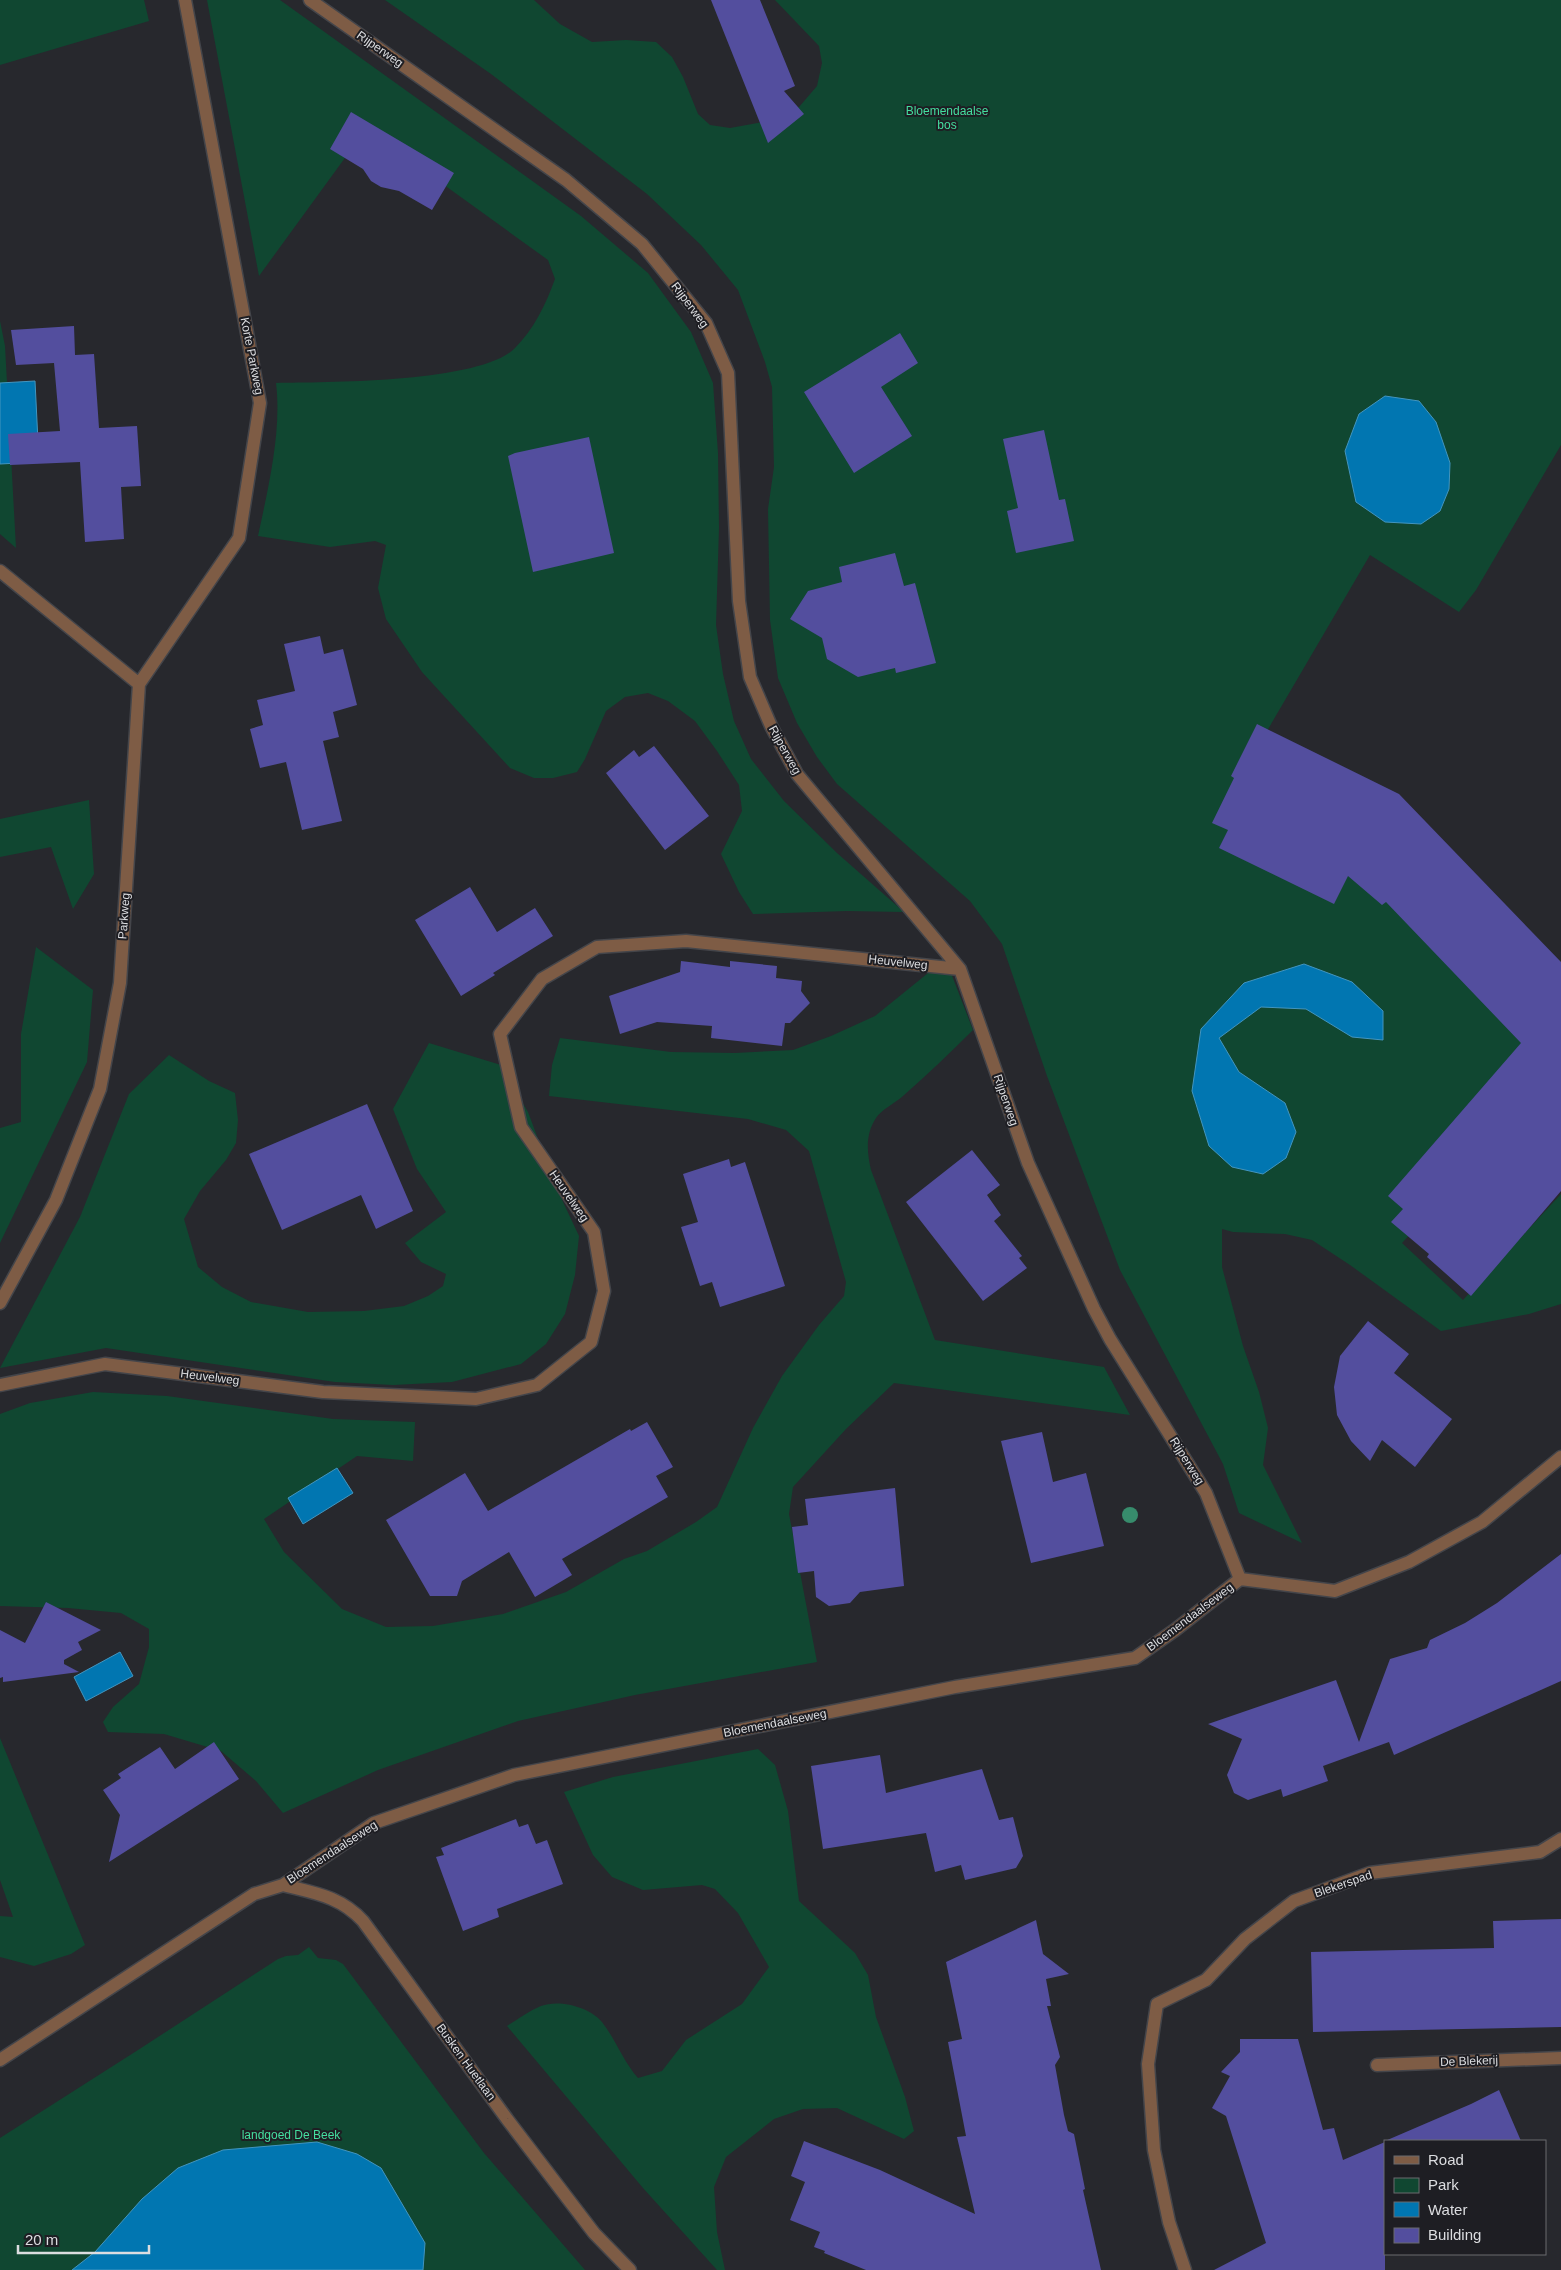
<svg xmlns="http://www.w3.org/2000/svg" width="1561" height="2270" viewBox="0 0 1561 2270" font-family="Helvetica,sans-serif">
	<rect width="100%" height="100%" fill="#27282d"/>
	<path fill="#104731" fill-rule="evenodd" d="M 0,0 L 144,0 L 149,21 L 0,65 Z
		M 207,0 L 280,0 L 581,216 L 648,273 L 691,332 L 713,383 L 718,453 L 719,528 L 716,625 L 723,674 L 734,721 L 751,759 L 784,801 L 837,853 L 904,912 L 847,911 L 753,914 L 739,892 L 721,854 L 742,811 L 739,785 L 717,751 L 695,721 L 668,701 L 648,693 L 625,697 L 606,711 L 585,759 L 577,772 L 553,778 L 534,778 L 510,768 L 422,672 L 386,619 L 378,588 L 386,545 L 375,541 L 330,547 L 258,536 C 268,489 282,431 276,383 C 327,382 481,383 515,348 C 534,329 546,304 555,279 L 548,260 L 397,151 L 358,140 L 259,276 Z
		M 385,0 L 534,0 L 560,24 L 592,42 L 626,40 L 656,42 L 672,57 L 683,77 L 698,114 L 710,125 L 730,128 L 763,122 L 799,107 L 817,86 L 822,63 L 819,46 L 775,0 L 1561,0 L 1561,445 L 1476,590 L 1459,612 L 1370,555 L 1233,789 L 1386,876 L 1561,1071 L 1402,1243 L 1463,1300 L 1561,1194 L 1561,1304 L 1529,1314 L 1441,1331 L 1350,1265 L 1312,1240 L 1285,1234 L 1233,1232 L 1222,1229 L 1222,1267 L 1243,1346 L 1259,1392 L 1268,1428 L 1263,1465 L 1302,1543 L 1239,1513 L 1223,1464 L 1120,1270 L 1047,1076 L 1002,944 L 970,901 L 837,784 L 817,757 L 797,723 L 778,678 L 770,620 L 768,509 L 774,467 L 772,387 L 765,362 L 738,290 L 701,245 L 647,194 L 491,74 ZM 1345,451 L 1385,522 L 1356,502 Z
		M 0,321 L 5,346 L 16,548 L 0,534 Z
		M 89,800 L 94,874 L 73,909 L 51,847 L 0,857 L 0,819 Z
		M 36,947 L 93,990 L 87,1062 L 0,1243 L 0,1128 L 21,1122 L 21,1034 Z
		M 938,965 L 951,973 L 973,1030 C 950,1053 927,1075 903,1096 C 895,1103 881,1110 876,1118 C 865,1135 867,1152 871,1170 L 935,1340 L 1104,1367 L 1130,1415 L 894,1383 L 846,1429 L 793,1487 L 789,1514 L 817,1662 L 635,1695 L 518,1721 L 378,1770 L 283,1813 L 256,1781 L 221,1751 L 164,1734 L 108,1732 L 103,1722 L 113,1707 L 139,1684 L 149,1647 L 149,1629 L 121,1613 L 68,1608 L 0,1606 L 0,1414 L 30,1403 L 93,1392 L 167,1396 L 333,1419 L 415,1422 L 413,1461 L 357,1456 L 264,1519 L 284,1552 L 342,1609 L 386,1627 L 433,1626 L 503,1614 L 566,1592 L 624,1559 L 647,1551 L 696,1522 L 717,1507 L 753,1428 L 782,1376 L 819,1325 L 844,1296 L 846,1282 L 809,1151 L 786,1130 L 748,1119 L 549,1096 L 552,1065 L 560,1038 L 671,1052 L 735,1053 L 793,1050 L 831,1036 L 875,1016 Z
		M 429,1043 L 501,1065 L 528,1112 L 556,1187 L 579,1236 L 575,1275 L 565,1314 L 546,1344 L 521,1364 L 452,1382 L 393,1385 L 335,1382 L 106,1348 L 0,1368 L 80,1217 L 129,1094 L 169,1055 L 209,1081 L 235,1093 L 238,1120 L 236,1143 L 226,1160 L 200,1191 L 184,1219 L 198,1267 L 222,1287 L 251,1302 L 308,1312 L 364,1311 L 404,1306 L 428,1296 L 443,1286 L 446,1274 L 421,1262 L 405,1243 L 446,1212 L 417,1169 L 393,1109 Z
		M 0,1738 L 85,1945 L 71,1954 L 34,1966 L 0,1957 L 0,1916 L 13,1917 L 0,1880 Z
		M 758,1749 L 775,1765 L 788,1811 L 799,1901 L 855,1953 L 868,1975 L 876,2017 L 905,2097 L 914,2131 L 904,2139 L 837,2108 L 803,2109 L 774,2119 L 726,2157 L 714,2187 L 717,2232 L 725,2270 L 717,2270 L 643,2188 L 507,2026 C 518,2019 529,2011 541,2006 C 559,1999 590,2007 602,2022 C 616,2040 623,2061 638,2078 L 662,2071 L 686,2040 L 742,2004 L 769,1967 L 738,1913 L 715,1889 L 702,1885 L 643,1890 L 612,1877 L 593,1855 L 564,1792 L 613,1777 Z
		M 309,1947 L 318,1958 L 336,1960 L 343,1964 L 484,2153 L 585,2270 L 0,2270 L 0,2138 L 138,2050 L 278,1959 L 286,1956 L 298,1955 Z"/>
	<path fill="#0176b1" stroke="#4395bf" d="M 35,381 L 39,462 L 0,464 L 0,383 Z
		M 1385,396 L 1419,401 L 1436,422 L 1450,463 L 1449,489 L 1440,511 L 1421,524 L 1385,522 L 1356,502 L 1345,451 L 1359,414 Z
		M 1304,964 L 1352,982 L 1383,1011 L 1383,1040 L 1352,1037 L 1306,1009 L 1261,1007 L 1219,1038 L 1239,1072 L 1285,1103 L 1296,1132 L 1286,1158 L 1263,1174 L 1232,1167 L 1209,1146 L 1192,1091 L 1201,1029 L 1244,983 Z
		M 337,1468 L 353,1493 L 303,1524 L 288,1498 Z
		M 120,1652 L 133,1676 L 86,1701 L 74,1677 Z
		M 317,2142 L 357,2154 L 381,2168 L 425,2243 L 423,2270 L 72,2270 L 95,2252 L 142,2199 L 178,2168 L 223,2150 Z"/>
	<path fill="#534e9e" d="M 711,0 L 760,0 L 795,86 L 784,91 L 804,114 L 768,143 Z
		M 351,112 L 454,173 L 432,210 L 399,191 L 381,187 L 371,181 L 363,169 L 330,149 Z
		M 74,326 L 75,355 L 94,354 L 99,428 L 137,426 L 141,486 L 121,487 L 124,539 L 85,542 L 80,462 L 10,465 L 8,434 L 60,431 L 54,363 L 16,365 L 11,330 Z
		M 900,333 L 918,363 L 881,387 L 912,436 L 854,473 L 804,392 Z
		M 1044,430 L 1059,500 L 1065,499 L 1074,541 L 1016,553 L 1007,511 L 1018,508 L 1003,439 Z
		M 589,437 L 614,553 L 533,572 L 508,456 L 515,453 Z
		M 895,553 L 904,586 L 915,583 L 936,663 L 896,673 L 895,668 L 858,677 L 827,659 L 822,638 L 790,619 L 808,591 L 842,582 L 839,567 Z
		M 320,636 L 324,654 L 343,649 L 357,705 L 333,712 L 339,737 L 323,741 L 342,821 L 302,830 L 286,762 L 260,768 L 250,729 L 263,725 L 257,700 L 295,691 L 284,644 Z
		M 1257,724 L 1399,794 L 1561,962 L 1561,1191 L 1471,1296 L 1427,1257 L 1429,1254 L 1391,1222 L 1403,1209 L 1388,1196 L 1521,1043 L 1386,902 L 1382,905 L 1348,876 L 1334,904 L 1219,848 L 1228,830 L 1212,823 L 1234,778 L 1231,776 Z
		M 654,746 L 709,816 L 665,850 L 606,773 L 634,750 L 639,757 Z
		M 470,887 L 497,932 L 535,908 L 553,936 L 493,973 L 495,975 L 461,996 L 415,920 Z
		M 681,961 L 730,967 L 730,961 L 777,966 L 776,978 L 802,981 L 801,991 L 810,1003 L 790,1023 L 785,1023 L 782,1046 L 711,1038 L 712,1026 L 657,1022 L 620,1034 L 609,996 L 680,972 Z
		M 367,1104 L 413,1211 L 376,1229 L 361,1195 L 282,1230 L 249,1154 Z
		M 972,1150 L 1000,1185 L 987,1195 L 1001,1215 L 994,1221 L 1022,1256 L 1019,1258 L 1027,1268 L 983,1301 L 906,1202 Z
		M 729,1159 L 731,1167 L 745,1162 L 785,1286 L 720,1307 L 712,1282 L 700,1286 L 681,1227 L 698,1222 L 683,1174 Z
		M 1368,1321 L 1409,1354 L 1394,1373 L 1452,1419 L 1415,1467 L 1382,1440 L 1370,1461 L 1351,1441 L 1337,1415 L 1334,1387 L 1340,1356 Z
		M 647,1422 L 673,1467 L 656,1476 L 668,1497 L 562,1559 L 572,1575 L 535,1597 L 509,1552 L 462,1581 L 457,1596 L 430,1596 L 386,1520 L 465,1473 L 488,1511 L 630,1429 L 631,1431 Z
		M 1042,1432 L 1053,1482 L 1086,1473 L 1104,1546 L 1031,1563 L 1001,1441 Z
		M 895,1488 L 904,1586 L 860,1592 L 850,1603 L 829,1606 L 816,1597 L 814,1571 L 798,1573 L 792,1527 L 808,1525 L 805,1499 Z
		M 1561,1554 L 1561,1681 L 1394,1755 L 1389,1742 L 1323,1766 L 1328,1781 L 1283,1797 L 1281,1789 L 1248,1800 L 1234,1793 L 1227,1775 L 1242,1739 L 1208,1724 L 1336,1680 L 1359,1742 L 1390,1659 L 1427,1648 L 1430,1640 L 1465,1623 L 1497,1603 Z
		M 46,1602 L 101,1630 L 78,1642 L 82,1650 L 64,1660 L 64,1664 L 79,1672 L 3,1682 L 3,1677 L 0,1678 L 0,1630 L 25,1643 Z
		M 214,1742 L 239,1779 L 109,1862 L 120,1815 L 103,1790 L 121,1778 L 118,1774 L 160,1747 L 175,1769 Z
		M 880,1755 L 886,1793 L 982,1769 L 999,1820 L 1013,1817 L 1023,1856 L 1016,1868 L 965,1880 L 961,1865 L 935,1872 L 926,1833 L 823,1849 L 811,1766 Z
		M 516,1819 L 519,1827 L 528,1824 L 536,1844 L 547,1840 L 563,1884 L 497,1909 L 499,1917 L 463,1931 L 436,1857 L 444,1855 L 441,1848 Z
		M 1561,1919 L 1561,2027 L 1313,2032 L 1311,1952 L 1494,1948 L 1493,1921 Z
		M 1036,1920 L 1043,1954 L 1069,1974 L 1046,1979 L 1051,2006 L 1047,2006 L 1060,2057 L 1055,2065 L 1064,2115 L 1068,2131 L 1074,2134 L 1085,2189 L 1083,2190 L 1101,2270 L 866,2270 L 824,2253 L 825,2251 L 814,2247 L 820,2232 L 790,2220 L 805,2182 L 791,2176 L 804,2141 L 880,2170 L 975,2214 L 957,2137 L 966,2136 L 948,2042 L 962,2039 L 946,1962 Z
		M 1240,2039 L 1298,2039 L 1323,2130 L 1334,2128 L 1343,2160 L 1385,2142 L 1385,2270 L 1214,2270 L 1266,2243 L 1226,2116 L 1212,2108 L 1230,2076 L 1221,2072 L 1240,2052 Z
		M 1499,2090 L 1521,2141 L 1385,2141 L 1471,2104 Z"/>
	<g fill="none" stroke-linecap="round" stroke-linejoin="round">
		<g stroke="#44454a" stroke-width="15">
			<path id="minor" d="M 310,0 L 566,180 L 642,244 L 706,323 L 728,373 L 739,601 L 750,677 L 771,726 L 797,774 L 960,969 L 1028,1163 L 1094,1309 L 1110,1339 L 1206,1493 L 1240,1579
				M 0,571 L 139,684 L 120,983 L 100,1089 L 56,1200 L 0,1303
				M 139,684 L 239,538 L 260,403 L 185,0
				M 0,1385 L 105,1364 L 323,1392 L 476,1399 L 537,1385 L 591,1342 L 604,1291 L 594,1232 L 521,1127 L 500,1034 L 542,979 L 597,947 L 686,941 L 960,969
				M 283,1885 C 314,1893 340,1896 363,1921 L 507,2119 L 594,2233 L 630,2270
				M 0,2060 L 254,1894 L 283,1885 L 374,1823 L 514,1775 L 955,1687 L 1135,1658 L 1175,1630 L 1240,1579 L 1335,1591 L 1409,1562 L 1482,1522 L 1561,1457
				M 1377,2065 L 1561,2058
				M 1185,2270 L 1169,2222 L 1154,2150 L 1148,2064 L 1157,2004 L 1206,1980 L 1245,1939 L 1294,1901 L 1370,1873 L 1540,1852 L 1561,1839"/>
		</g>
		<use href="#minor" stroke="#7e5c45" stroke-width="12"/>
	</g>
	<circle fill="#378c6c" cx="1130" cy="1515" r="8"/>
	<g text-anchor="middle" stroke-width="4" stroke-linejoin="round" paint-order="stroke">
		<g font-size="12" fill="#dcdde0" stroke="#1e1e23">
			<text transform="translate(380 49) rotate(35)" y="4">Rijperweg</text>
			<text transform="translate(690 305) rotate(53)" y="4">Rijperweg</text>
			<text transform="translate(252 356) rotate(79)" y="4">Korte Parkweg</text>
			<text transform="translate(785 750) rotate(61)" y="4">Rijperweg</text>
			<text transform="translate(124 916) rotate(-86)" y="4">Parkweg</text>
			<text transform="translate(898 962) rotate(6)" y="4">Heuvelweg</text>
			<text transform="translate(1006 1100) rotate(71)" y="4">Rijperweg</text>
			<text transform="translate(569 1196) rotate(55)" y="4">Heuvelweg</text>
			<text transform="translate(210 1377) rotate(7)" y="4">Heuvelweg</text>
			<text transform="translate(1187 1461) rotate(58)" y="4">Rijperweg</text>
			<text transform="translate(1190 1617) rotate(-37)" y="4">Bloemendaalseweg</text>
			<text transform="translate(775 1723) rotate(-11)" y="4">Bloemendaalseweg</text>
			<text transform="translate(332 1852) rotate(-33)" y="4">Bloemendaalseweg</text>
			<text transform="translate(1343 1884) rotate(-19)" y="4">Blekerspad</text>
			<text transform="translate(1469 2061) rotate(-2)" y="4">De Blekerij</text>
			<text transform="translate(466 2062) rotate(54)" y="4">Busken Huetlaan</text>
		</g>
		<g font-size="12" fill="#44de9f" stroke="#1e1e23">
			<text x="947" y="115">Bloemendaalse<tspan x="947" dy="14">bos</tspan></text>
			<text x="291" y="2139">landgoed De Beek</text>
		</g>
	</g>
	<rect x="1384" y="2140" width="162" height="115" fill="#1e1e23" stroke="#6a6a6f"/>
	<rect x="1394" y="2156" width="25" height="8" fill="#7e5c45" stroke="#6a6a6f"/>
	<text x="1428" y="2165" font-size="15" fill="#dcdde0">Road</text>
	<rect x="1394" y="2178" width="25" height="15" fill="#104731" stroke="#6a6a6f"/>
	<text x="1428" y="2190" font-size="15" fill="#dcdde0">Park</text>
	<rect x="1394" y="2202" width="25" height="15" fill="#0176b1" stroke="#6a6a6f"/>
	<text x="1428" y="2215" font-size="15" fill="#dcdde0">Water</text>
	<rect x="1394" y="2228" width="25" height="15" fill="#534e9e" stroke="#6a6a6f"/>
	<text x="1428" y="2240" font-size="15" fill="#dcdde0">Building</text>
	<path d="M18 2245v8h131v-8" fill="none" stroke="#dcdde0" stroke-width="2.5"/>
	<text x="25" y="2245" font-size="15" fill="#dcdde0" stroke="#1e1e23" stroke-width="4" paint-order="stroke">20 m</text>
</svg>
